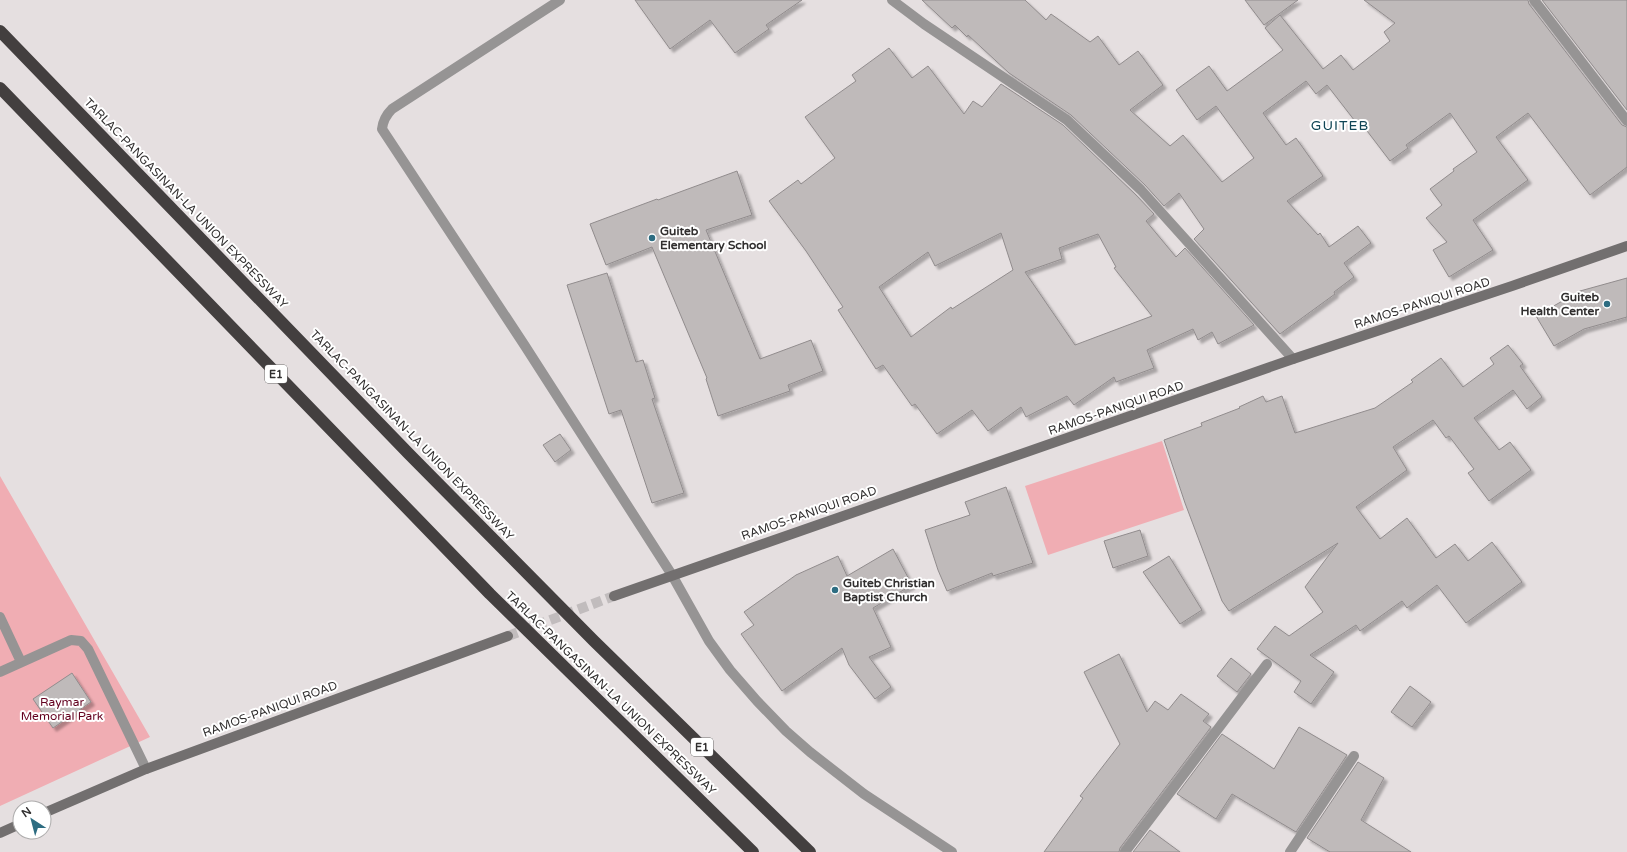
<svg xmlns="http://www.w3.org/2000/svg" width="1627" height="852" viewBox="0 0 1627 852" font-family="'Varela Round',sans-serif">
	<defs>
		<filter id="shadow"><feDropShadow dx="3.5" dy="3.5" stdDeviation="1" flood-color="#0004"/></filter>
	</defs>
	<rect width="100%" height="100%" fill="#e5dfe0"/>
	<path fill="#f0adb3" d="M 1162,441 L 1184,510 L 1048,555 L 1025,486 Z
		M 0,476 L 150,737 L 0,806 Z"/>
	<path fill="#bfbaba" stroke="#918c8d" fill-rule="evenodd" filter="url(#shadow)" d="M 635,0 L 802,0 L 766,25 L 769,29 L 735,53 L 710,20 L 670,49 Z
		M 922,0 L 1025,0 L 1046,20 L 1051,14 L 1090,42 L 1098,36 L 1119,65 L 1138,51 L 1163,85 L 1130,110 L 1170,146 L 1183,135 L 1222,182 L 1254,158 L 1216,106 L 1197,120 L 1176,90 L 1209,66 L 1227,91 L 1283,50 L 1265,28 L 1280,15 L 1323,69 L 1341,55 L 1353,70 L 1390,41 L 1384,32 L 1395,23 L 1364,0 L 1528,0 L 1529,4 L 1622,125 L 1627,127 L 1627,167 L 1590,195 L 1528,113 L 1496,137 L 1528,180 L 1473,220 L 1493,250 L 1449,277 L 1433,250 L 1447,242 L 1426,218 L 1442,205 L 1430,189 L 1454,171 L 1453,169 L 1477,152 L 1450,113 L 1406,145 L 1408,148 L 1390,161 L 1361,123 L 1358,125 L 1327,85 L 1316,94 L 1306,81 L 1263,113 L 1286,145 L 1296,138 L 1323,176 L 1287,201 L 1318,235 L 1320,233 L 1329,247 L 1358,226 L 1371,243 L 1344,263 L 1354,277 L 1334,292 L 1335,294 L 1280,334 L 1194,239 L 1204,229 L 1179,193 L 1164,206 L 1145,185 L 1071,115 L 1009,73 L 968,35 L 967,37 L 955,25 L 952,28 Z
		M 1245,0 L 1298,0 L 1264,25 Z
		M 1542,0 L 1627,0 L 1627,110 Z
		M 889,48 L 912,78 L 928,66 L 964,114 L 973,101 L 982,107 L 1001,84 L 1063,125 L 1136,195 L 1154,214 L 1146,221 L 1176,257 L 1185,248 L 1254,325 L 1218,344 L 1212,332 L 1198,340 L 1193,329 L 1147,350 L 1154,368 L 1116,382 L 1114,377 L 1074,405 L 1067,396 L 1026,417 L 1021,407 L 988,431 L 972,410 L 937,434 L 915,404 L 912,406 L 883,365 L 876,369 L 838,310 L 843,307 L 806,251 L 769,201 L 798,180 L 801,184 L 835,158 L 805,117 L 856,81 L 852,75 ZM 1001,233 L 1013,270 L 952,309 L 951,307 L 911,337 L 879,287 L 928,252 L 935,266 ZM 1098,234 L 1116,267 L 1114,268 L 1152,316 L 1075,345 L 1025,272 L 1062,259 L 1059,248 Z
		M 737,171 L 752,215 L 706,230 L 760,359 L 811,340 L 823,371 L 788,385 L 790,391 L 718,416 L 706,379 L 707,378 L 652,247 L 606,265 L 590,224 L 657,199 L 658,200 Z
		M 607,273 L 636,362 L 643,360 L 655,398 L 652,399 L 684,493 L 652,503 L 621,410 L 609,414 L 567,285 Z
		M 1627,278 L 1627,317 L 1584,329 L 1554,346 L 1536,316 L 1580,291 Z
		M 1508,345 L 1523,364 L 1520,366 L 1542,397 L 1527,409 L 1513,390 L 1474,418 L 1499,450 L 1510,442 L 1531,470 L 1489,501 L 1468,473 L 1474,469 L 1449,436 L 1446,438 L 1433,420 L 1393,447 L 1407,470 L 1356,507 L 1380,539 L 1407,518 L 1436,558 L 1455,544 L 1468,561 L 1492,542 L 1522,582 L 1466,623 L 1437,585 L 1407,608 L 1402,601 L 1360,631 L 1356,625 L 1310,655 L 1334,672 L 1311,704 L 1294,692 L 1301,681 L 1257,649 L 1275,626 L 1289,636 L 1323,612 L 1305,587 L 1338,543 L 1229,611 L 1222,601 L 1185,503 L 1164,440 L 1202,426 L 1201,423 L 1240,408 L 1239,407 L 1263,396 L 1266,402 L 1282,396 L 1295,433 L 1375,408 L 1413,382 L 1411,380 L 1441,358 L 1463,387 L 1494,364 L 1490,358 Z
		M 560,434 L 571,450 L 555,462 L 543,445 Z
		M 1006,487 L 1033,563 L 993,576 L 992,573 L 947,591 L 938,570 L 925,530 L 970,515 L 965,502 Z
		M 1140,530 L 1148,556 L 1113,568 L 1104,541 Z
		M 893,549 L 912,585 L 873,608 L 891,647 L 869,657 L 891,687 L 875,699 L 849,665 L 842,648 L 782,691 L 741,634 L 754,625 L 744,612 L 796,575 L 838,556 L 847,576 Z
		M 1169,556 L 1202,610 L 1180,624 L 1143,572 Z
		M 1119,654 L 1147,712 L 1155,701 L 1168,710 L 1181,694 L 1209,714 L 1203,721 L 1211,727 L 1120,848 L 1119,852 L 1044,852 L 1083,798 L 1080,796 L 1120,744 L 1084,672 Z
		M 1231,658 L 1251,674 L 1237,692 L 1217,676 Z
		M 72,673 L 91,702 L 53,728 L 33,699 Z
		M 1410,686 L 1431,702 L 1412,727 L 1391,712 Z
		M 1299,727 L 1347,755 L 1296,832 L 1232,794 L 1216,819 L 1177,794 L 1222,734 L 1274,769 Z
		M 1358,762 L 1384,778 L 1361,820 L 1411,852 L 1330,852 L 1307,838 Z
		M 1150,830 L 1180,852 L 1133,852 Z"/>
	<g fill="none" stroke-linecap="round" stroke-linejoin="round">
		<path stroke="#c1bcbd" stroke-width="10" stroke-dasharray="10 5" stroke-linecap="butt" d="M 508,636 L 614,596"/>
		<path stroke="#969494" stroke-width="10" d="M 0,617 L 21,662
			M 0,672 L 71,640 L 81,641 L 88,649 L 146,769"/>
		<path stroke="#969494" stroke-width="10" d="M 560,0 L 392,109 C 386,115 383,120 382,129 L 525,346 L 672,575 L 709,641 L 730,670 L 757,701 L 786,731 L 810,752 L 864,794 L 952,852
			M 892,0 L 924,24 L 1067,120 L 1141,190 L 1293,359
			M 1534,0 L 1627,121
			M 1125,852 L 1267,664
			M 1290,852 L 1354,756"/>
		<path stroke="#726f6f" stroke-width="10" d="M 614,596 L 1293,359 L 1512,286 L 1627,246
			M 44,813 L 146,769 L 508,636
			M 0,833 L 20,824"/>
		<path stroke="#433f3f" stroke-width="12" d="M 0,31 L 409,454 L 594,641 L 810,852
			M 0,88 L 490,594 L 753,852"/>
	</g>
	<g fill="#2e6d82" stroke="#fff" stroke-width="1.5">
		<circle cx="652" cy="238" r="4"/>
		<circle cx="1607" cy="304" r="4"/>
		<circle cx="835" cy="590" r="4"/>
	</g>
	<g text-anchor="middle" stroke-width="4" stroke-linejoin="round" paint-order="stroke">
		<g fill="#fff" stroke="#6f6d6d" stroke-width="1">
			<rect x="265" y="365" width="22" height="18" rx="3"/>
			<rect x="691" y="738" width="22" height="18" rx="3"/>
		</g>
		<g font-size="11" font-weight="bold" fill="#312f2f">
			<text x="276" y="378">E1</text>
			<text x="702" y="751">E1</text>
		</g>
		<g font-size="12" fill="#312f2f" stroke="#fff">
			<text transform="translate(186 203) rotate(46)" y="4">TARLAC-PANGASINAN-LA UNION EXPRESSWAY</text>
			<text transform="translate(1422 303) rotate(-18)" y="4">RAMOS-PANIQUI ROAD</text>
			<text transform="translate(1116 408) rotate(-19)" y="4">RAMOS-PANIQUI ROAD</text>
			<text transform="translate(412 435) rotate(46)" y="4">TARLAC-PANGASINAN-LA UNION EXPRESSWAY</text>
			<text transform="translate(809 513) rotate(-19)" y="4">RAMOS-PANIQUI ROAD</text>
			<text transform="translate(611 693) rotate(44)" y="4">TARLAC-PANGASINAN-LA UNION EXPRESSWAY</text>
			<text transform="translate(270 709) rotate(-20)" y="4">RAMOS-PANIQUI ROAD</text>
		</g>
		<g font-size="12" font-weight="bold" fill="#312f2f" stroke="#fff" text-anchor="start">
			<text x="660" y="235">Guiteb<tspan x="660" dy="14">Elementary School</tspan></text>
			<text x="1599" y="301" text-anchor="end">Guiteb<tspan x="1599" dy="14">Health Center</tspan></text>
			<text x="843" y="587">Guiteb Christian<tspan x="843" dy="14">Baptist Church</tspan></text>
		</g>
		<g font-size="12" fill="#63001f" stroke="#fff">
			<text x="62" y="706">Raymar<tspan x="62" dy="14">Memorial Park</tspan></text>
		</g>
		<g font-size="14" letter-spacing="1" fill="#0f4555" stroke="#fff">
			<text x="1340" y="130">GUITEB</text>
		</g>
	</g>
	<g transform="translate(32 820) rotate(324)"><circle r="19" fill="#ffffff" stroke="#adacac"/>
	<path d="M0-3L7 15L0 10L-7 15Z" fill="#2e6d82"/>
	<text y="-6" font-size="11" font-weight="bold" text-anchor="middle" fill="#312f2f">N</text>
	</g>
</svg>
